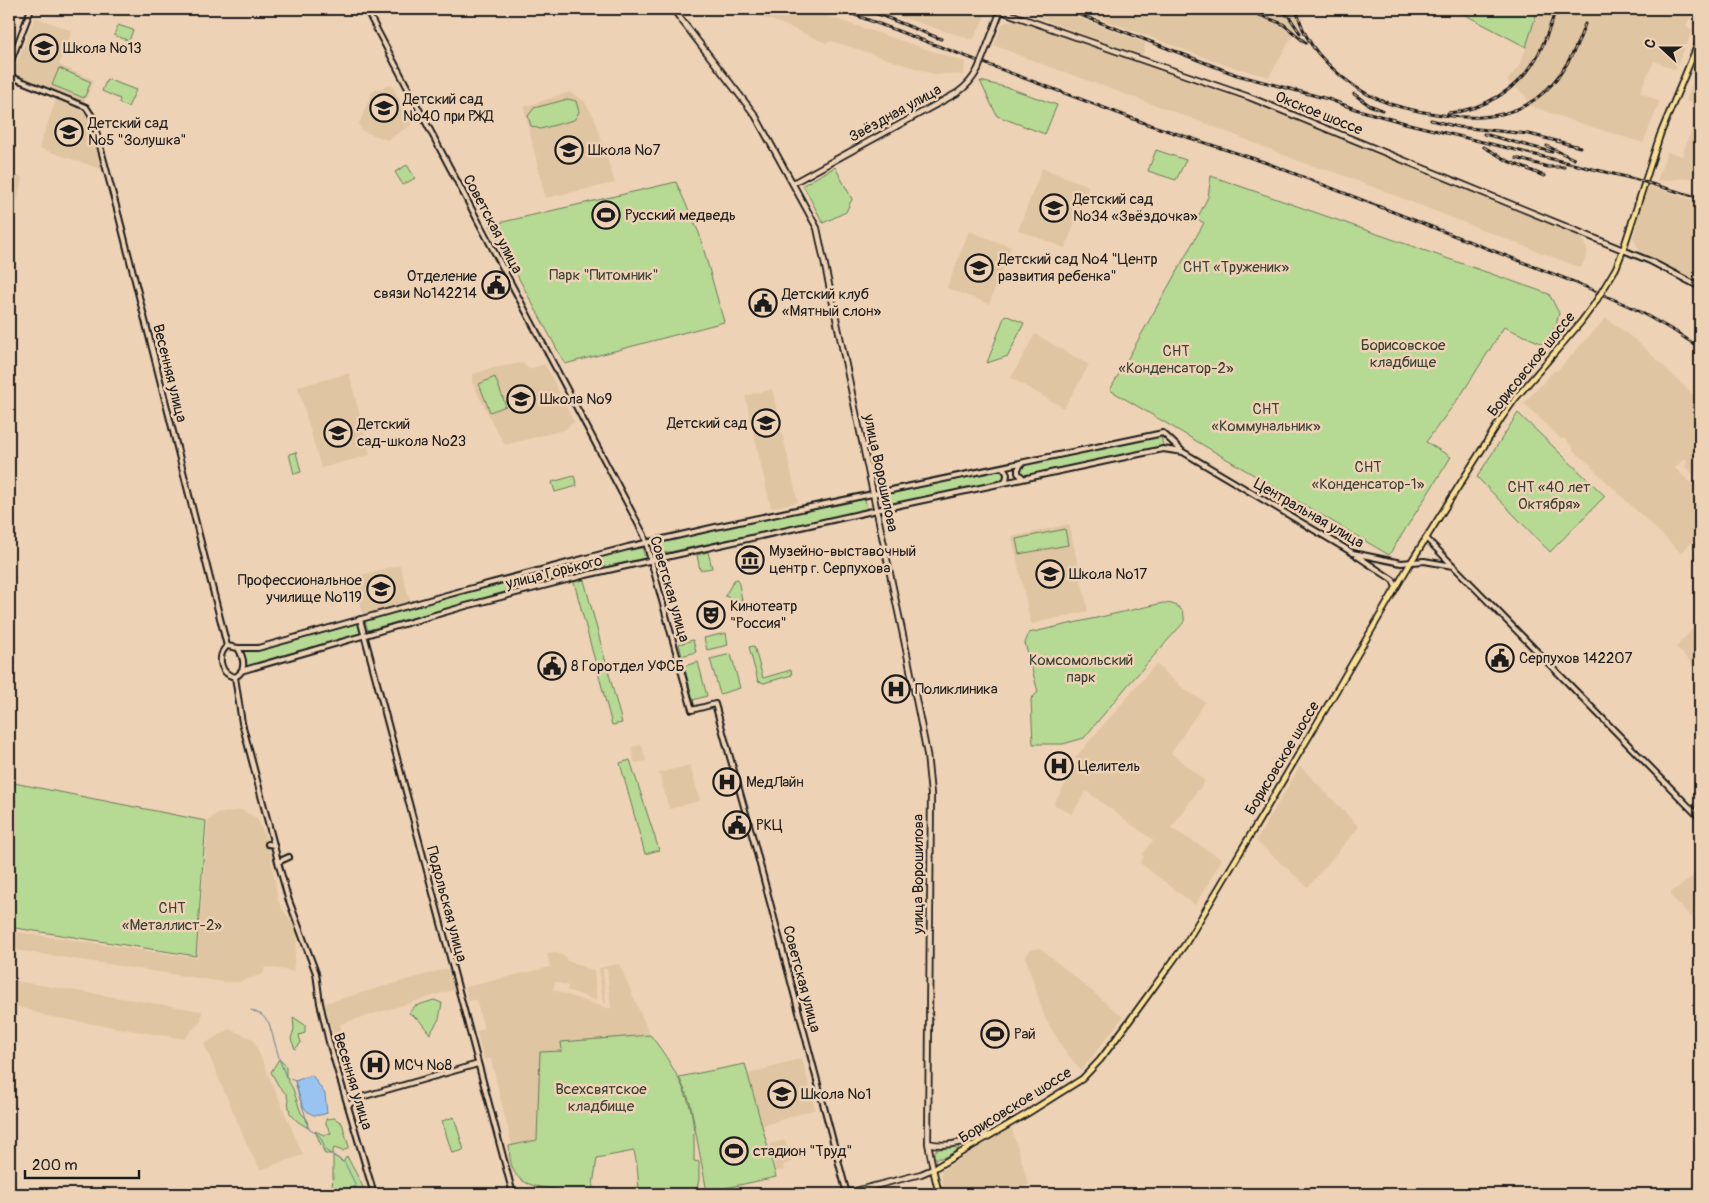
<svg xmlns="http://www.w3.org/2000/svg" width="1709" height="1203" viewBox="0 0 1709 1203" font-family="Pangolin,sans-serif">
	<rect width="100%" height="100%" fill="#eed2b5"/>
	<filter id="ink" filterUnits="userSpaceOnUse"><feTurbulence type="fractalNoise" baseFrequency=".02" numOctaves="2"/><feDisplacementMap in="SourceGraphic" scale="10" xChannelSelector="R" yChannelSelector="G"/><feConvolveMatrix kernelMatrix="1 2 1 2 8 2 1 2 1" color-interpolation-filters="sRGB"/></filter>
	<g filter="url(#ink)">
		<path fill="#e0c5a2" d="M 740,9 L 806,9 L 965,62 L 964,75 L 944,74 L 936,75 L 832,41 L 826,43 L 782,24 Z
			M 876,9 L 987,9 L 982,23 L 973,40 Z
			M 1021,9 L 1057,9 L 1145,43 L 1145,50 L 1141,56 L 1026,13 L 1020,10 Z
			M 1075,9 L 1308,9 L 1269,77 L 1222,64 Z
			M 1538,9 L 1700,9 L 1698,13 L 1693,11 L 1686,26 L 1693,30 L 1675,70 L 1654,61 L 1640,92 L 1660,102 L 1643,143 L 1570,120 L 1531,106 L 1525,95 L 1507,81 L 1521,63 Z
			M 35,17 L 72,31 L 59,65 L 94,80 L 84,103 L 13,73 Z
			M 1014,19 L 1244,100 L 1582,237 L 1588,253 L 1581,268 L 1337,173 L 1309,165 L 1207,124 L 1023,57 L 994,45 L 1002,24 Z
			M 1700,69 L 1700,106 L 1686,101 L 1692,84 L 1695,85 Z
			M 391,84 L 412,124 L 388,140 L 362,131 L 359,124 L 372,92 Z
			M 569,92 L 584,101 L 594,117 L 615,183 L 545,198 L 524,107 Z
			M 56,99 L 86,113 L 102,166 L 101,169 L 39,148 Z
			M 1700,107 L 1700,177 L 1657,181 L 1667,152 L 1682,156 Z
			M 1042,168 L 1089,186 L 1065,248 L 1018,230 Z
			M 9,173 L 22,178 L 9,241 Z
			M 1648,186 L 1700,202 L 1700,282 L 1684,275 L 1640,252 L 1633,237 Z
			M 969,231 L 1011,247 L 989,304 L 947,288 Z
			M 1606,318 L 1639,343 L 1700,401 L 1700,481 L 1685,466 L 1688,462 L 1685,458 L 1675,468 L 1700,492 L 1700,534 L 1681,553 L 1591,467 L 1591,464 L 1588,463 L 1573,450 L 1573,447 L 1564,438 L 1561,439 L 1524,403 L 1554,371 L 1558,370 Z
			M 1035,334 L 1089,365 L 1064,408 L 1011,378 Z
			M 522,363 L 529,369 L 545,364 L 574,422 L 564,430 L 505,445 L 495,428 L 472,382 L 473,374 L 492,368 Z
			M 349,373 L 370,455 L 321,468 L 298,387 Z
			M 772,389 L 798,502 L 771,508 L 745,396 Z
			M 1069,524 L 1088,611 L 1031,624 L 1012,537 Z
			M 400,565 L 410,601 L 363,614 L 353,577 Z
			M 1700,621 L 1700,672 L 1676,647 Z
			M 1156,664 L 1184,689 L 1205,702 L 1171,753 L 1205,781 L 1171,828 L 1222,859 L 1195,905 L 1140,863 L 1144,856 L 1142,855 L 1153,840 L 1086,791 L 1072,814 L 1053,804 L 1080,762 L 1075,758 Z
			M 642,745 L 646,761 L 635,763 L 631,747 Z
			M 690,765 L 700,801 L 669,809 L 659,773 Z
			M 1300,766 L 1359,827 L 1308,887 L 1256,841 Z
			M 241,810 L 257,818 L 270,848 L 278,901 L 298,933 L 293,971 L 265,967 L 263,974 L 239,982 L 223,982 L 9,949 L 9,931 L 197,958 L 208,821 L 216,814 Z
			M 1700,872 L 1700,926 L 1671,896 L 1671,892 Z
			M 1040,948 L 1123,1017 L 1081,1071 L 1064,1050 L 1045,1018 L 1025,956 L 1030,950 Z
			M 554,952 L 566,957 L 566,960 L 594,971 L 597,1001 L 567,990 L 568,986 L 555,982 L 553,990 L 606,1008 L 611,1008 L 607,969 L 603,969 L 606,1003 L 603,1003 L 599,968 L 619,964 L 650,1035 L 562,1042 L 562,1051 L 537,1141 L 512,1145 L 491,1059 L 484,1059 L 476,1031 L 484,1029 L 476,1000 L 468,1001 L 465,987 L 550,967 L 547,953 Z
			M 449,968 L 456,989 L 340,1024 L 342,1034 L 334,1037 L 325,1003 Z
			M 9,980 L 202,1011 L 201,1021 L 184,1039 L 46,1016 L 23,1008 L 9,1006 Z
			M 229,1029 L 253,1039 L 303,1155 L 260,1170 L 247,1144 L 204,1044 Z
			M 802,1058 L 815,1109 L 762,1126 L 748,1074 Z
			M 1011,1127 L 1029,1185 L 999,1194 L 944,1194 L 941,1171 Z
			M 785,1140 L 791,1162 L 783,1165 L 784,1170 L 776,1171 L 770,1144 Z"/>
		<path fill="#b6d994" stroke="#697a58" d="M 1454,9 L 1538,9 L 1526,47 Z
			M 118,25 L 133,30 L 129,41 L 114,35 Z
			M 59,68 L 91,82 L 84,98 L 52,85 Z
			M 107,79 L 136,90 L 128,107 L 119,103 L 120,99 L 102,91 Z
			M 980,81 L 1009,88 L 1057,105 L 1045,134 L 997,116 Z
			M 568,99 L 576,101 L 579,112 L 574,120 L 540,129 L 531,126 L 528,116 L 534,108 Z
			M 1156,150 L 1186,160 L 1176,180 L 1148,171 Z
			M 407,165 L 415,178 L 403,185 L 395,172 Z
			M 835,167 L 852,199 L 846,212 L 823,223 L 803,185 Z
			M 1211,176 L 1549,294 L 1559,313 L 1556,326 L 1543,344 L 1504,327 L 1463,392 L 1426,442 L 1451,457 L 1389,555 L 1110,390 L 1204,223 L 1197,219 L 1208,197 Z
			M 676,182 L 699,233 L 724,322 L 565,364 L 490,225 Z
			M 1005,315 L 1024,323 L 1008,356 L 987,363 Z
			M 495,377 L 506,406 L 490,412 L 479,384 Z
			M 1518,413 L 1605,496 L 1550,552 L 1477,477 Z
			M 1161,436 L 1163,446 L 1026,476 L 1020,471 L 1021,467 L 1025,465 Z
			M 296,452 L 301,472 L 294,474 L 289,454 Z
			M 999,470 L 1003,471 L 1005,474 L 1004,479 L 1002,481 L 887,506 L 885,495 Z
			M 574,476 L 577,486 L 555,492 L 552,482 Z
			M 865,499 L 867,510 L 660,554 L 657,542 Z
			M 1065,529 L 1068,545 L 1019,554 L 1016,539 Z
			M 642,546 L 645,558 L 570,575 L 567,565 Z
			M 708,552 L 712,568 L 700,570 L 697,555 Z
			M 555,568 L 558,578 L 515,590 L 512,580 Z
			M 738,579 L 742,600 L 737,601 L 725,596 L 734,580 Z
			M 584,580 L 622,723 L 612,725 L 574,582 Z
			M 505,582 L 508,591 L 368,630 L 365,621 Z
			M 1163,603 C 1176,603 1186,609 1184,622 L 1127,686 L 1084,738 L 1063,744 L 1033,744 L 1031,699 L 1038,692 L 1025,643 L 1029,633 Z
			M 359,623 L 362,633 L 242,669 L 236,651 L 252,651 Z
			M 726,633 L 728,645 L 707,650 L 704,638 Z
			M 693,640 L 696,652 L 682,656 L 679,644 Z
			M 754,646 L 763,678 L 791,670 L 792,675 L 764,683 L 758,681 L 749,647 Z
			M 731,654 L 740,688 L 720,694 L 710,659 Z
			M 698,662 L 707,696 L 693,700 L 684,666 Z
			M 630,760 L 659,850 L 645,854 L 620,763 Z
			M 9,782 L 206,821 L 196,956 L 9,927 Z
			M 434,1000 L 442,1003 L 439,1019 L 430,1034 L 419,1020 L 409,1013 L 415,1006 Z
			M 293,1017 L 305,1025 L 305,1033 L 299,1035 L 301,1043 L 295,1049 L 291,1039 L 294,1029 Z
			M 650,1035 C 666,1054 681,1080 689,1103 C 695,1121 694,1142 694,1161 L 699,1162 L 699,1180 L 696,1192 L 639,1190 L 637,1165 L 634,1151 L 597,1158 L 592,1192 C 585,1193 579,1194 572,1193 C 566,1193 559,1190 553,1189 C 522,1185 510,1180 509,1146 L 537,1140 L 540,1052 L 562,1051 L 561,1042 Z
			M 279,1059 L 286,1066 L 286,1077 L 293,1089 L 301,1113 L 307,1119 L 308,1128 L 297,1121 L 290,1113 L 287,1095 L 278,1085 L 271,1072 Z
			M 745,1064 L 776,1177 L 707,1192 L 690,1102 L 679,1077 Z
			M 454,1117 L 464,1150 L 452,1153 L 442,1121 Z
			M 334,1118 L 342,1123 L 349,1147 L 343,1151 L 334,1148 L 332,1154 L 325,1154 L 315,1131 L 324,1135 L 331,1133 L 326,1124 L 326,1119 Z
			M 955,1145 L 959,1147 C 955,1153 943,1160 934,1158 L 933,1155 L 936,1150 Z
			M 333,1155 L 343,1162 L 347,1156 C 353,1169 361,1181 366,1194 L 357,1194 L 354,1186 L 345,1194 L 331,1194 L 333,1178 Z"/>
		<path fill="#99c4f2" stroke="#67819c" d="M 312,1075 L 325,1094 L 327,1113 C 304,1123 299,1098 295,1081 Z"/>
		<g fill="none" stroke-linecap="round" stroke-linejoin="round">
			<path stroke="#67819c" stroke-width="1" d="M 251,1010 L 262,1015 L 269,1023 L 280,1061 L 286,1077 L 295,1081 C 299,1097 305,1111 308,1128 C 319,1133 323,1139 325,1150 L 345,1163 L 360,1194"/>
			<g stroke="#1c1c1c" stroke-width="8">
				<path id="tertiary" d="M 366,9 L 644,535 L 692,710 L 715,704 L 754,842 L 847,1194
					M 9,66 L 31,9
					M 9,76 L 86,107 L 92,116 L 119,217 L 227,646
					M 1623,250 L 1650,261 L 1700,287
					M 1022,463 L 1018,469 L 1018,473 L 1023,478
					M 1002,467 C 1008,472 1008,476 1005,482
					M 1426,538 L 1700,818
					M 1357,556 L 1393,580 L 1396,587
					M 360,619 L 513,1194
					M 227,646 L 238,648 C 244,658 247,671 235,677 C 219,674 217,655 227,646 Z
					M 238,648 L 258,648 L 461,591 L 628,547 L 720,526 L 1163,433 L 1181,450
					M 241,671 L 466,606 L 586,575 L 886,508 L 1163,449 L 1183,452 L 1353,553 L 1401,563 L 1424,561 L 1453,566
					M 235,677 L 242,723 L 274,845
					M 268,844 L 274,845 L 278,862 L 289,857
					M 278,862 L 288,898 L 316,973 L 320,1003 L 329,1042 L 374,1194
					M 349,1105 L 358,1098 L 478,1064
					M 619,1194 L 628,1194"/>
			</g>
			<g stroke="#1c1c1c" stroke-width="8">
				<path id="secondary" d="M 673,9 L 755,115 L 817,228 L 907,654 L 927,754 L 931,794 L 928,1143 L 933,1169 L 921,1174 L 843,1194
					M 1001,11 L 1249,97 L 1623,250
					M 988,44 L 1001,10
					M 793,183 L 957,93 C 966,87 973,79 978,69
					M 928,1143 C 948,1149 971,1139 990,1135"/>
			</g>
			<g stroke="#1c1c1c" stroke-width="8">
				<path id="primary" d="M 1616,268 L 1623,250 L 1660,135 L 1700,39
					M 939,1194 L 933,1169 L 1028,1113 L 1082,1079 L 1100,1060 L 1130,1020 L 1186,943 L 1332,698 L 1411,562 L 1501,419 L 1515,399 L 1581,322 L 1595,303"/>
			</g>
			<use href="#tertiary" stroke="#eed2b5" stroke-width="4"/>
			<use href="#secondary" stroke="#eed2b5" stroke-width="4.5"/>
			<use href="#primary" stroke="#f9df96" stroke-width="4.5"/>
			<g stroke="#1c1c1c" stroke-width="3">
				<path id="rail" d="M 839,9 L 1150,125 L 1264,162 L 1579,284 L 1633,308 L 1676,332 L 1700,348
					M 865,9 L 941,39
					M 1065,9 L 1237,75 L 1328,99 L 1355,109 L 1405,123 L 1634,179 L 1700,198
					M 1244,9 L 1283,24 L 1306,43
					M 1280,9 L 1290,18 L 1300,33
					M 1296,9 C 1299,18 1302,29 1307,37 C 1313,49 1322,58 1331,67 C 1363,98 1393,108 1436,114 C 1467,119 1497,120 1526,105 C 1557,88 1574,56 1585,24
					M 1354,94 L 1369,105 L 1382,110
					M 1448,113 C 1482,110 1518,90 1535,60 C 1545,44 1550,26 1556,9
					M 1431,120 L 1458,127 L 1529,134 L 1580,147
					M 1484,134 L 1552,152
					M 1547,146 L 1574,159
					M 1484,147 L 1508,161 L 1544,176
					M 1516,158 L 1548,167 L 1564,167"/>
			</g>
			<use href="#rail" stroke="#eed2b5" stroke-width="1" stroke-dasharray="4" stroke-linecap="butt"/>
			<g stroke="#1c1c1c" stroke-width="8" stroke-linecap="butt">
				<path id="secondary-bridge" d="M 978,69 L 988,44"/>
			</g>
			<g stroke="#1c1c1c" stroke-width="8" stroke-linecap="butt">
				<path id="primary-bridge" d="M 1595,303 L 1616,268"/>
			</g>
			<use href="#secondary-bridge" stroke="#eed2b5" stroke-width="4.5"/>
			<use href="#primary-bridge" stroke="#f9df96" stroke-width="4.5"/>
		</g>
	</g>
	<defs>
		<g id="school-ring" transform="scale(1.4375)"><circle r="9.5" fill="#eed2b5" stroke="#1c1c1c" stroke-width="1.5"/><path d="M0-5L7-2L0 1L-7-2ZM-4 1L0 2.5L4 1V4Q0 6-4 4Z" fill="#1c1c1c"/></g>
		<g id="stadium-ring" transform="scale(1.4375)"><circle r="9.5" fill="#eed2b5" stroke="#1c1c1c" stroke-width="1.5"/><path d="M0-5a6.5 5 0 1 0 0 10a6.5 5 0 1 0 0-10ZM-3.5-1.8h7v3.6h-7Z" fill="#1c1c1c"/></g>
		<g id="civic-ring" transform="scale(1.4375)"><circle r="9.5" fill="#eed2b5" stroke="#1c1c1c" stroke-width="1.5"/><path d="M-.6-6.5H3V-4.5H.6V-3L4-1V1h2V6H-6V1h2V-1L-.6-3ZM-1.2 2.5V6h2.4V2.5Z" fill="#1c1c1c"/></g>
		<g id="museum-ring" transform="scale(1.4375)"><circle r="9.5" fill="#eed2b5" stroke="#1c1c1c" stroke-width="1.5"/><path d="M0-6L6-3V-2H-6V-3ZM-5-1h2V3h-2ZM-1-1h2V3h-2ZM3-1h2V3H3ZM-6 4H6V6H-6Z" fill="#1c1c1c"/></g>
		<g id="theatre-ring" transform="scale(1.4375)"><circle r="9.5" fill="#eed2b5" stroke="#1c1c1c" stroke-width="1.5"/><path d="M-5-5.5Q0-4 5-5.5V0Q5 5 0 6Q-5 5-5 0ZM-3.3-2.5H-1v1.5H-3.3ZM1-2.5H3.3v1.5H1ZM-2.8 1Q0 5.5 2.8 1Z" fill="#1c1c1c"/></g>
		<g id="hospital-ring" transform="scale(1.4375)"><circle r="9.5" fill="#eed2b5" stroke="#1c1c1c" stroke-width="1.5"/><path d="M-5-5h3v3.5h4V-5h3V5h-3V1.5h-4V5h-3Z" fill="#1c1c1c"/></g>
	</defs>
	<g fill-rule="evenodd">
		<use href="#school-ring" x="44" y="48"/>
		<use href="#school-ring" x="384" y="108"/>
		<use href="#school-ring" x="69" y="132"/>
		<use href="#school-ring" x="569" y="150"/>
		<use href="#school-ring" x="1054" y="208"/>
		<use href="#stadium-ring" x="606" y="215"/>
		<use href="#school-ring" x="979" y="268"/>
		<use href="#civic-ring" x="496" y="285"/>
		<use href="#civic-ring" x="763" y="303"/>
		<use href="#school-ring" x="521" y="399"/>
		<use href="#school-ring" x="766" y="423"/>
		<use href="#school-ring" x="338" y="433"/>
		<use href="#museum-ring" x="750" y="560"/>
		<use href="#school-ring" x="1050" y="574"/>
		<use href="#school-ring" x="381" y="589"/>
		<use href="#theatre-ring" x="711" y="615"/>
		<use href="#civic-ring" x="1500" y="658"/>
		<use href="#civic-ring" x="552" y="666"/>
		<use href="#hospital-ring" x="896" y="689"/>
		<use href="#hospital-ring" x="1059" y="766"/>
		<use href="#hospital-ring" x="727" y="782"/>
		<use href="#civic-ring" x="737" y="825"/>
		<use href="#stadium-ring" x="995" y="1034"/>
		<use href="#hospital-ring" x="375" y="1065"/>
		<use href="#school-ring" x="782" y="1094"/>
		<use href="#stadium-ring" x="734" y="1151"/>
	</g>
	<g text-anchor="middle" stroke-width="5" stroke-linejoin="round" paint-order="stroke">
		<g font-size="15" fill="#1c1c1c" stroke="#eed2b5" text-anchor="start">
			<text x="63" y="53">Школа №13</text>
			<text x="403" y="104">Детский сад<tspan x="403" dy="17">№40 при РЖД</tspan></text>
			<text x="88" y="128">Детский сад<tspan x="88" dy="17">№5 "Золушка"</tspan></text>
			<text x="588" y="155">Школа №7</text>
			<text x="1073" y="204">Детский сад<tspan x="1073" dy="17">№34 «Звёздочка»</tspan></text>
			<text x="625" y="220">Русский медведь</text>
			<text x="998" y="264">Детский сад №4 "Центр<tspan x="998" dy="17">развития ребенка"</tspan></text>
			<text x="477" y="281" text-anchor="end">Отделение<tspan x="477" dy="17">связи №142214</tspan></text>
			<text x="782" y="299">Детский клуб<tspan x="782" dy="17">«Мятный слон»</tspan></text>
			<text x="540" y="404">Школа №9</text>
			<text x="747" y="428" text-anchor="end">Детский сад</text>
			<text x="357" y="429">Детский<tspan x="357" dy="17">сад-школа №23</tspan></text>
			<text x="769" y="556">Музейно-выставочный<tspan x="769" dy="17">центр г. Серпухова</tspan></text>
			<text x="1069" y="579">Школа №17</text>
			<text x="362" y="585" text-anchor="end">Профессиональное<tspan x="362" dy="17">училище №119</tspan></text>
			<text x="730" y="611">Кинотеатр<tspan x="730" dy="17">"Россия"</tspan></text>
			<text x="1519" y="663">Серпухов 142207</text>
			<text x="571" y="671">8 Горотдел УФСБ</text>
			<text x="915" y="694">Поликлиника</text>
			<text x="1078" y="771">Целитель</text>
			<text x="746" y="787">МедЛайн</text>
			<text x="756" y="830">РКЦ</text>
			<text x="1014" y="1039">Рай</text>
			<text x="394" y="1070">МСЧ №8</text>
			<text x="801" y="1099">Школа №1</text>
			<text x="753" y="1156">стадион "Труд"</text>
		</g>
		<g font-size="15" fill="#1c1c1c" stroke="#eed2b5">
			<text transform="translate(895 113) rotate(-29)" y="5">Звёздная улица</text>
			<text transform="translate(1319 113) rotate(22)" y="5">Окское шоссе</text>
			<text transform="translate(493 224) rotate(62)" y="5">Советская улица</text>
			<text transform="translate(1531 364) rotate(-51)" y="5">Борисовское шоссе</text>
			<text transform="translate(170 373) rotate(76)" y="5">Весенняя улица</text>
			<text transform="translate(881 473) rotate(78)" y="5">улица Ворошилова</text>
			<text transform="translate(1309 513) rotate(30)" y="5">Центральная улица</text>
			<text transform="translate(554 572) rotate(-14)" y="5">улица Горького</text>
			<text transform="translate(670 589) rotate(74)" y="5">Советская улица</text>
			<text transform="translate(1282 758) rotate(-59)" y="5">Борисовское шоссе</text>
			<text transform="translate(918 874) rotate(-90)" y="5">улица Ворошилова</text>
			<text transform="translate(447 904) rotate(75)" y="5">Подольская улица</text>
			<text transform="translate(802 979) rotate(75)" y="5">Советская улица</text>
			<text transform="translate(353 1081) rotate(73)" y="5">Весенняя улица</text>
			<text transform="translate(1015 1105) rotate(-32)" y="5">Борисовское шоссе</text>
		</g>
		<g font-size="15" fill="#3b4234" stroke="#eed2b5">
			<text x="1236" y="272">СНТ «Труженик»</text>
			<text x="604" y="280">Парк "Питомник"</text>
			<text x="1403" y="350">Борисовское<tspan x="1403" dy="17">кладбище</tspan></text>
			<text x="1176" y="356">СНТ<tspan x="1176" dy="17">«Конденсатор-2»</tspan></text>
			<text x="1266" y="414">СНТ<tspan x="1266" dy="17">«Коммунальник»</tspan></text>
			<text x="1368" y="472">СНТ<tspan x="1368" dy="17">«Конденсатор-1»</tspan></text>
			<text x="1549" y="492">СНТ «40 лет<tspan x="1549" dy="17">Октября»</tspan></text>
			<text x="1081" y="665">Комсомольский<tspan x="1081" dy="17">парк</tspan></text>
			<text x="172" y="913">СНТ<tspan x="172" dy="17">«Металлист-2»</tspan></text>
			<text x="601" y="1094">Всехсвятское<tspan x="601" dy="17">кладбище</tspan></text>
		</g>
	</g>
	<rect width="1709" height="1203" fill="none" stroke="#eed2b5" stroke-width="30"/>
	<rect x="15" y="15" width="1679" height="1173" fill="none" stroke="#1c1c1c" stroke-width="2" filter="url(#ink)"/>
	<g transform="translate(1662 48) rotate(291)" stroke="#eed2b5" stroke-width="4" paint-order="stroke">
	<path d="M0-4L9 19L0 12L-9 19Z" fill="#1c1c1c"/>
	<text y="-8" font-size="14" font-weight="bold" text-anchor="middle" fill="#1c1c1c">С</text>
	</g>
	<path d="M25 1170v8h114v-8" fill="none" stroke="#1c1c1c" stroke-width="2.5"/>
	<text x="32" y="1170" font-size="15" fill="#1c1c1c" stroke="#eed2b5" stroke-width="4" paint-order="stroke">200 m</text>
</svg>
